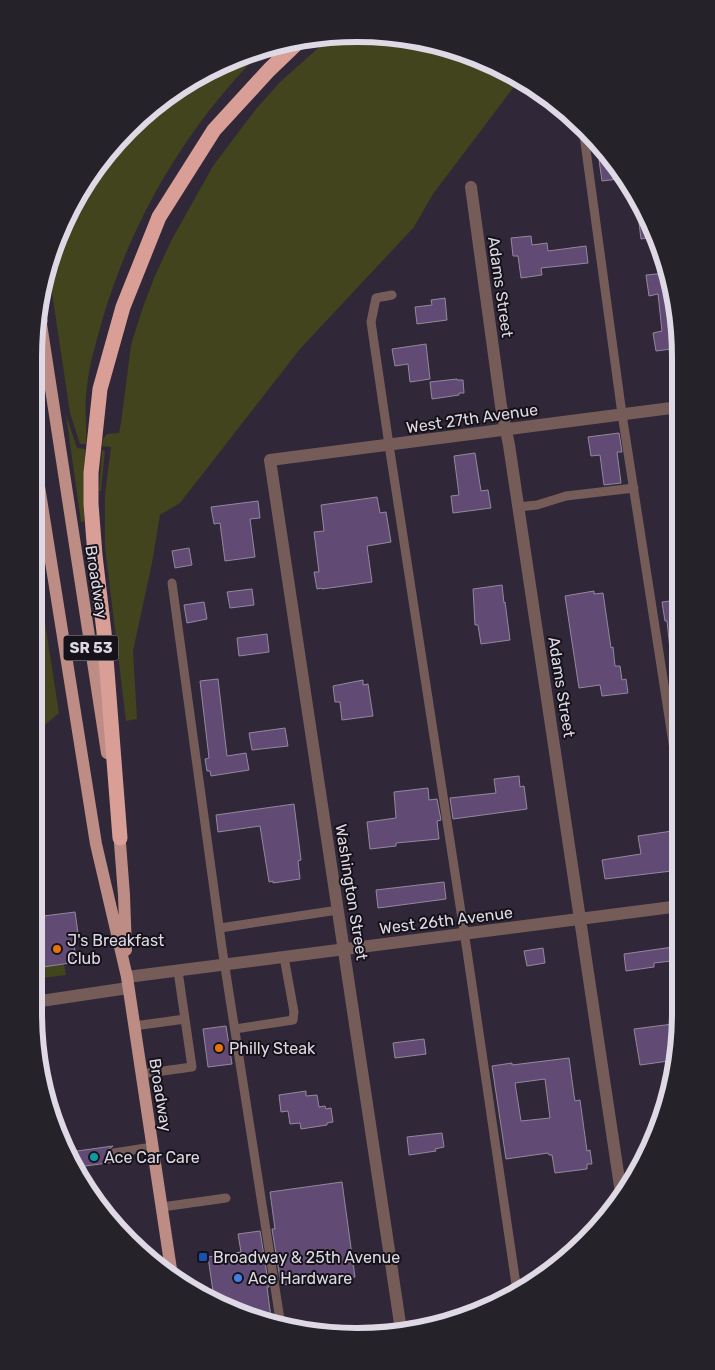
<svg xmlns="http://www.w3.org/2000/svg" width="715" height="1370" viewBox="0 0 715 1370" font-family="Rubik,sans-serif">
	<rect width="100%" height="100%" fill="#302738"/>
	<path fill="#41441c" d="M 379,34 L 501,67 L 519,80 L 433,194 L 414,227 L 300,349 L 180,503 L 160,515 L 152,563 L 133,651 L 137,719 L 126,721 L 105,547 L 105,494 L 111,447 L 102,446 L 103,439 L 107,434 L 119,433 L 121,423 L 131,345 L 142,310 L 154,278 L 171,241 L 213,166 L 256,109 L 280,82 L 326,41 Z
		M 264,49 C 188,124 132,218 102,321 C 96,343 89,365 87,387 C 84,406 87,426 86,444 L 80,444 L 70,413 L 48,266 L 67,214 L 144,114 L 254,51 Z
		M 66,415 L 77,448 L 85,449 L 84,522 L 81,522 Z
		M 102,450 L 105,451 L 101,491 L 99,491 Z
		M 34,552 L 59,713 L 40,729 L 34,715 Z
		M 42,964 L 43,967 L 64,964 L 66,975 L 34,979 L 34,965 Z"/>
	<path fill="#614b75" stroke="#93889d" fill-rule="evenodd" d="M 610,158 L 627,177 L 627,178 L 602,181 L 599,160 Z
		M 637,197 L 657,234 L 657,236 L 641,239 L 636,198 Z
		M 531,236 L 532,245 L 547,243 L 548,251 L 586,246 L 588,263 L 541,268 L 542,275 L 521,278 L 518,256 L 513,256 L 511,238 Z
		M 667,273 L 671,299 L 674,299 L 678,315 L 679,348 L 656,351 L 653,333 L 662,331 L 658,294 L 649,296 L 646,275 Z
		M 445,298 L 447,320 L 417,324 L 415,307 L 432,305 L 431,300 Z
		M 426,344 L 430,379 L 410,382 L 408,364 L 395,366 L 392,349 Z
		M 457,379 L 457,380 L 463,380 L 464,393 L 459,393 L 459,395 L 432,399 L 430,382 Z
		M 619,433 L 622,452 L 617,452 L 621,483 L 604,485 L 600,455 L 591,456 L 588,437 Z
		M 475,453 L 481,491 L 488,490 L 491,508 L 453,513 L 451,496 L 459,495 L 454,456 Z
		M 377,497 L 380,513 L 386,512 L 391,542 L 367,546 L 372,582 L 322,589 L 322,588 L 317,589 L 314,572 L 319,572 L 314,532 L 324,531 L 321,505 Z
		M 258,501 L 260,518 L 250,519 L 255,557 L 225,561 L 220,523 L 214,524 L 211,507 Z
		M 189,548 L 192,565 L 175,568 L 172,551 Z
		M 502,585 L 504,603 L 505,602 L 510,640 L 481,644 L 478,625 L 475,625 L 473,589 Z
		M 252,589 L 254,605 L 230,608 L 227,592 Z
		M 594,591 L 594,594 L 603,593 L 611,648 L 613,647 L 615,666 L 620,666 L 622,680 L 626,679 L 628,693 L 602,696 L 600,685 L 579,688 L 565,596 Z
		M 679,600 L 679,648 L 670,649 L 667,621 L 665,621 L 662,602 Z
		M 204,602 L 207,619 L 187,623 L 184,605 Z
		M 267,634 L 269,652 L 239,656 L 237,638 Z
		M 218,679 L 227,756 L 246,753 L 249,770 L 211,776 L 210,771 L 207,771 L 205,759 L 209,758 L 200,681 Z
		M 363,680 L 363,685 L 368,684 L 373,716 L 342,720 L 340,702 L 335,702 L 333,686 Z
		M 285,728 L 288,746 L 252,750 L 249,733 Z
		M 519,776 L 520,787 L 524,786 L 527,809 L 453,819 L 450,798 L 496,793 L 494,779 Z
		M 428,788 L 429,800 L 437,799 L 441,820 L 437,821 L 439,839 L 396,843 L 396,846 L 370,849 L 367,822 L 396,818 L 394,792 Z
		M 294,804 L 301,860 L 298,861 L 300,879 L 273,883 L 273,881 L 269,882 L 260,826 L 218,832 L 216,815 Z
		M 679,830 L 680,870 L 605,879 L 602,860 L 641,854 L 638,836 Z
		M 444,882 L 446,899 L 378,908 L 376,890 Z
		M 75,912 L 78,933 L 72,934 L 77,962 L 43,967 L 36,917 Z
		M 680,946 L 680,960 L 654,963 L 654,967 L 626,971 L 624,954 Z
		M 543,948 L 545,963 L 527,966 L 524,951 Z
		M 673,1024 L 676,1044 L 679,1044 L 676,1060 L 640,1065 L 634,1029 Z
		M 226,1026 L 232,1064 L 208,1067 L 203,1029 Z
		M 424,1039 L 426,1054 L 395,1058 L 393,1043 Z
		M 569,1058 L 574,1095 L 575,1101 L 580,1100 L 587,1151 L 590,1150 L 592,1164 L 587,1164 L 587,1169 L 555,1173 L 552,1155 L 549,1155 L 548,1153 L 506,1159 L 492,1066 L 512,1063 L 512,1065 ZM 545,1079 L 550,1118 L 521,1121 L 515,1083 Z
		M 306,1091 L 306,1096 L 317,1095 L 319,1107 L 325,1106 L 326,1109 L 331,1108 L 333,1122 L 327,1123 L 327,1125 L 301,1129 L 300,1123 L 290,1124 L 288,1111 L 281,1112 L 279,1095 Z
		M 442,1133 L 444,1147 L 435,1149 L 436,1151 L 409,1155 L 407,1137 Z
		M 113,1146 L 108,1150 L 108,1153 L 110,1157 L 115,1159 L 115,1162 L 78,1167 L 70,1152 Z
		M 342,1182 L 355,1277 L 281,1285 L 272,1229 L 275,1229 L 270,1192 Z
		M 260,1231 L 269,1287 L 267,1287 L 272,1325 L 214,1298 L 208,1257 L 241,1252 L 238,1234 Z"/>
	<g fill="none" stroke-linecap="round" stroke-linejoin="round">
		<path stroke="#77707f" stroke-width="3" stroke-dasharray="1 4" stroke-linecap="butt" d="M 34,964 L 41,963 L 35,916"/>
		<path stroke="#755c59" stroke-width="9" d="M 583,128 L 622,414 L 680,788
			M 392,295 L 376,298 L 371,322 L 389,445 L 467,951 L 517,1291
			M 518,507 L 537,505 L 566,496 L 634,488
			M 172,583 L 222,948 L 281,1326
			M 220,928 L 338,910
			M 134,1026 L 185,1019
			M 235,1029 L 293,1020 L 294,1012 L 284,957
			M 141,1074 L 192,1067 L 178,971
			M 114,1153 L 152,1147
			M 162,1207 L 226,1198"/>
		<path stroke="#755c59" stroke-width="12" d="M 471,187 L 501,406 L 509,445 L 621,1193
			M 127,977 L 680,906
			M 34,1002 L 128,988
			M 401,1330 L 270,460 L 679,407"/>
		<path stroke="#bd8c85" stroke-width="12" d="M 39,311 L 107,753
			M 34,455 L 96,844 L 127,977 L 172,1276
			M 119,830 L 124,895 L 126,950"/>
		<path stroke="#d99f96" stroke-width="15" d="M 37,322 L 40,321
			M 120,838 L 104,632 L 95,555 L 91,504 L 91,473 L 100,389 L 123,307 L 159,217 L 214,130 L 269,70 L 295,45"/>
	</g>
	<g fill="#e8710a" stroke="#16121a" stroke-width="2">
		<circle cx="57" cy="949" r="5"/>
		<circle cx="219" cy="1048" r="5"/>
	</g>
	<circle fill="#0f9aa8" stroke="#16121a" stroke-width="2" cx="94" cy="1157" r="5"/>
	<rect fill="#1a4fb4" stroke="#16121a" stroke-width="2" x="198" y="1252" width="10" height="10" rx="2.5"/>
	<circle fill="#3f7fe0" stroke="#16121a" stroke-width="2" cx="238" cy="1278" r="5"/>
	<g text-anchor="middle" stroke-width="4" stroke-linejoin="round" paint-order="stroke">
		<rect fill="#16121a" stroke="#a29da7" stroke-width="1" x="63.5" y="635.5" width="55" height="25" rx="4"/>
		<g font-size="15" font-weight="bold" fill="#ded9e4">
			<text x="91" y="653">SR 53</text>
		</g>
		<g font-size="16" fill="#ded9e4" stroke="#16121a">
			<text transform="translate(501 287) rotate(82)" y="6">Adams Street</text>
			<text transform="translate(472 418) rotate(-8)" y="6">West 27th Avenue</text>
			<text transform="translate(97 582) rotate(81)" y="6">Broadway</text>
			<text transform="translate(562 687) rotate(81)" y="6">Adams Street</text>
			<text transform="translate(352 892) rotate(81)" y="6">Washington Street</text>
			<text transform="translate(446 920) rotate(-7)" y="6">West 26th Avenue</text>
			<text transform="translate(161 1095) rotate(81)" y="6">Broadway</text>
		</g>
		<g font-size="16" fill="#ded9e4" stroke="#16121a" text-anchor="start">
			<text x="67" y="946">J's Breakfast<tspan x="67" dy="18">Club</tspan></text>
			<text x="229" y="1054">Philly Steak</text>
			<text x="104" y="1163">Ace Car Care</text>
			<text x="213" y="1263">Broadway &amp; 25th Avenue</text>
			<text x="248" y="1284">Ace Hardware</text>
		</g>
	</g>
	<path d="M0 0H715V1370H0ZM357 42H357A315 315 0 0 1 672 357V1013A315 315 0 0 1 357 1328H357A315 315 0 0 1 42 1013V357A315 315 0 0 1 357 42Z" fill="#26222a" fill-rule="evenodd"/>
	<path fill="none" stroke="#ded9e4" stroke-width="6" d="M357 42H357A315 315 0 0 1 672 357V1013A315 315 0 0 1 357 1328H357A315 315 0 0 1 42 1013V357A315 315 0 0 1 357 42Z"/>
</svg>
